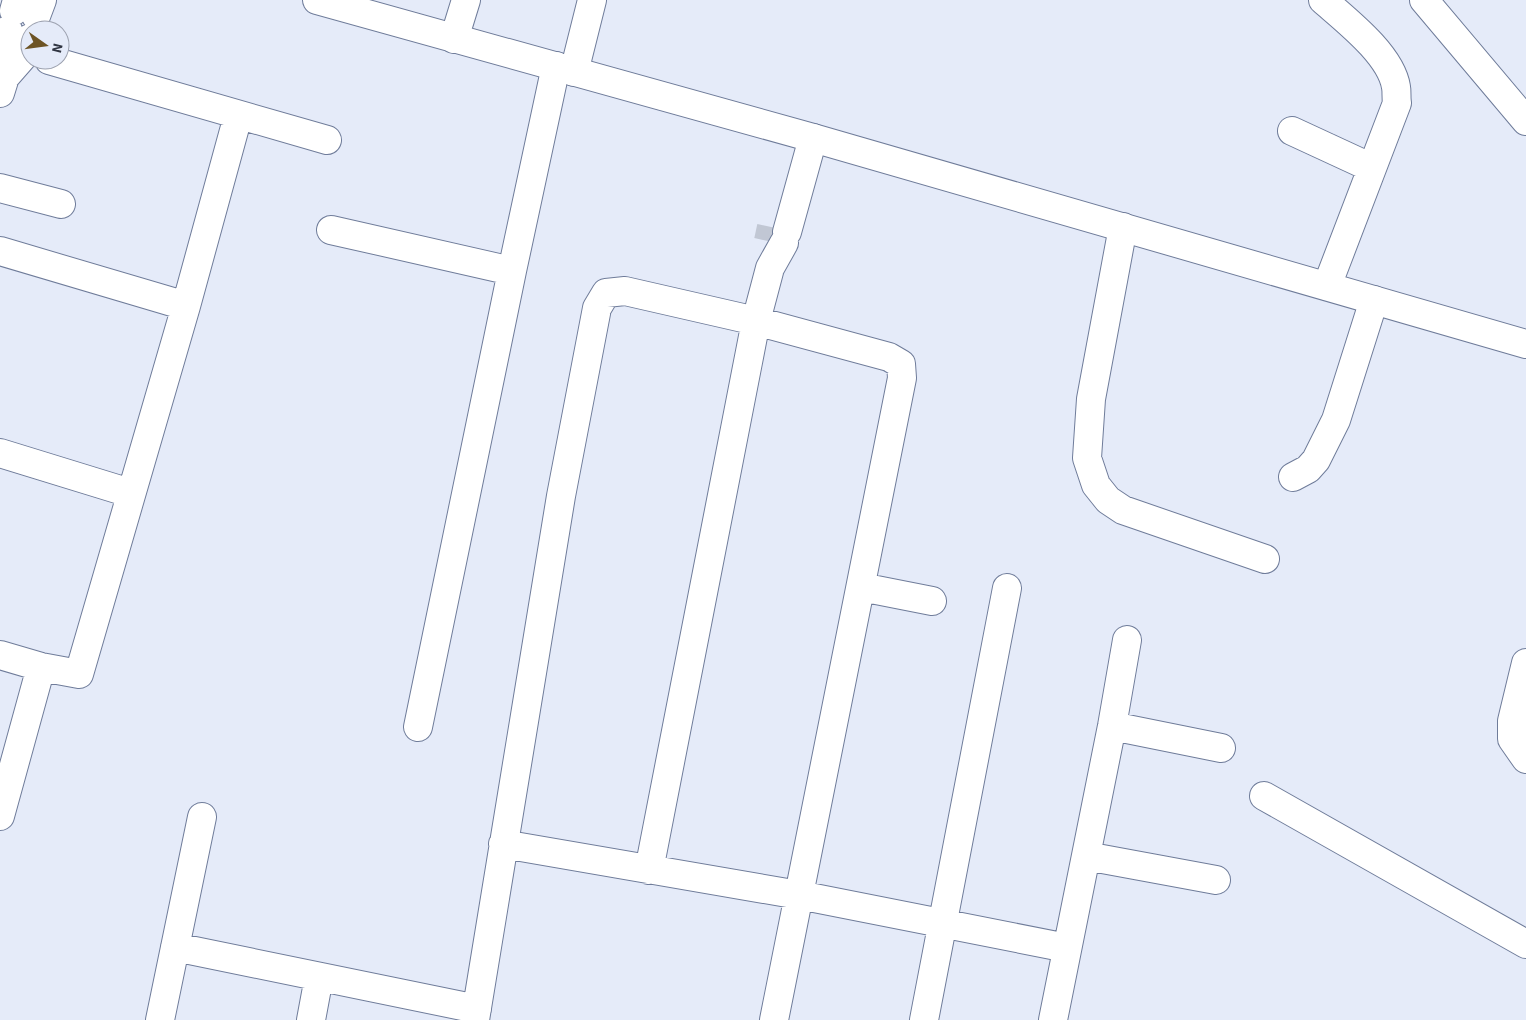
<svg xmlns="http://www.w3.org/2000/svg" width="1526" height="1020" viewBox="0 0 1526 1020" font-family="'Source Sans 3',sans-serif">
	<rect width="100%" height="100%" fill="#e5ebf9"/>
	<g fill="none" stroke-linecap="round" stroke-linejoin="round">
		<path stroke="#c1c7d4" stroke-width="28" stroke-dasharray="28 14" stroke-linecap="butt" d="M 768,241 L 771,227"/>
		<g stroke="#6f7c9a" stroke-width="30">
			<path id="minor" d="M 1323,0 C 1347,21 1391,55 1396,87 C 1397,92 1396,98 1397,103 L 1327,286
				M 1424,0 L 1526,121
				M 14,11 L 17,0
				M 36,16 L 42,0
				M 454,39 L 466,0
				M 49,60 L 327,140
				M 574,72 L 592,0
				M 5,77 L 26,53 L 30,38
				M 0,93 L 5,77 L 4,47 L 8,30
				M 1292,131 L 1372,168
				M 0,188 L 61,204
				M 1123,227 L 1091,399 L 1087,458 L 1096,485 L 1108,500 L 1123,510 L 1265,559
				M 331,230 L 512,271
				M 787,232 L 813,138
				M 0,251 L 186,306
				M 0,453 L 130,493
				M 1293,477 L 1308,469 L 1316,460 L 1336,420 L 1374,300
				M 861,587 L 932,601
				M 0,655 L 41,667 L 79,674 L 186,306 L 238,116
				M 1526,663 L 1512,721 L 1512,739 L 1526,759
				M 1112,726 L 1221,748
				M 418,727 L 512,271 L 556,66
				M 1264,796 L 1526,944
				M 0,816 L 41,667
				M 503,844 L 799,895 L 1067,948
				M 1086,856 L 1216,880
				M 649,870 L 756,321 L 770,268 L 784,243
				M 175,947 L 477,1009
				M 160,1020 L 202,817
				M 311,1020 L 319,977
				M 475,1020 L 561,496 L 597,308 L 606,293 L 625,291 L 756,321 L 889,357 L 901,364 L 902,378 L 774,1020
				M 924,1020 L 1007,588
				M 1053,1020 L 1112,726 L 1127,640"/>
		</g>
		<g stroke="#6f7c9a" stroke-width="30">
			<path id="major" d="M 317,0 L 813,138 L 1526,344"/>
		</g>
		<use href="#minor" stroke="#fff" stroke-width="28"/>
		<use href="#major" stroke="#fff" stroke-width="28"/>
	</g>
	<g transform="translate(45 45) rotate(104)"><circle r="24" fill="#e5ebf9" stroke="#9da2b0"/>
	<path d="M0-4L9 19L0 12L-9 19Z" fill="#6d5425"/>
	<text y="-8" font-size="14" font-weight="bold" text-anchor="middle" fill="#303542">N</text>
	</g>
</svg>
